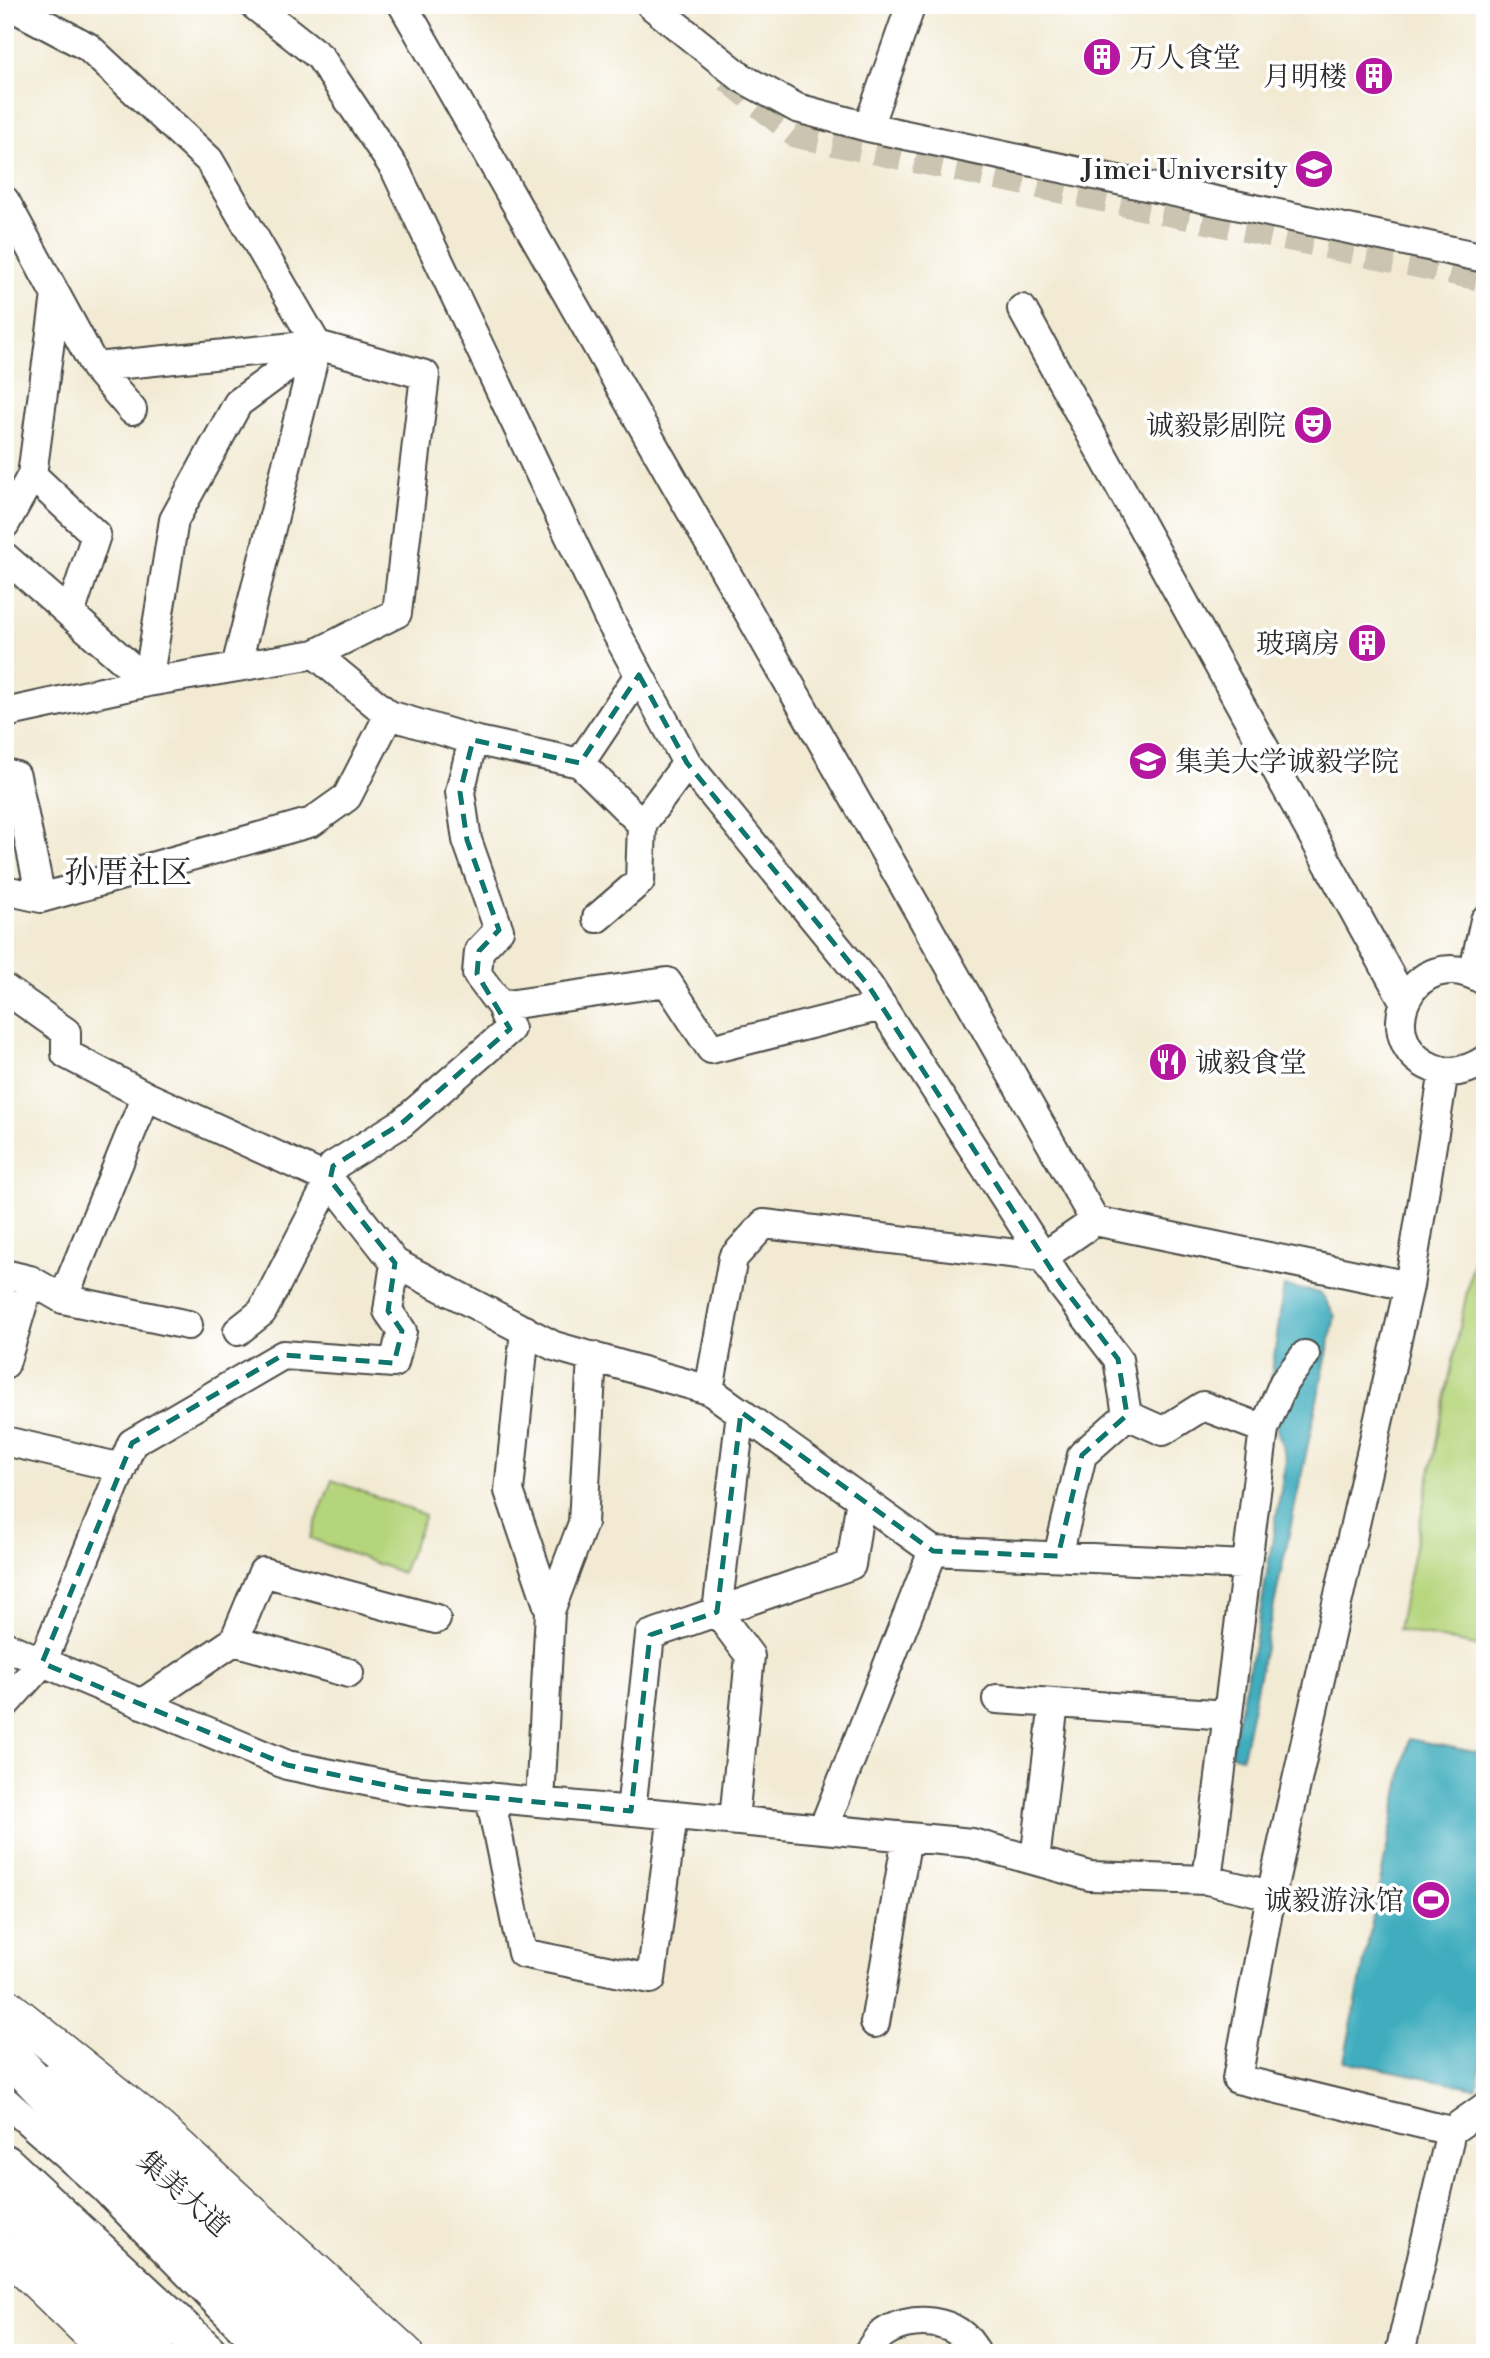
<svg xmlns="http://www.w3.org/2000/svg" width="1490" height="2358" viewBox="0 0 1490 2358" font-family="'Libre Bodoni','Noto Serif SC',serif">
	<rect width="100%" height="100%" fill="#fff"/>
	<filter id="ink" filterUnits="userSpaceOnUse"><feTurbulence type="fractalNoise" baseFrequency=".0143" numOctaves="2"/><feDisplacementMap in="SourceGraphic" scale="14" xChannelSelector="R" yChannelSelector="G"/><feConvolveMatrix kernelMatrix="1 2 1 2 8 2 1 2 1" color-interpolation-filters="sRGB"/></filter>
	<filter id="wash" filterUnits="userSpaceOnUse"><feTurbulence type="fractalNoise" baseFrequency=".00686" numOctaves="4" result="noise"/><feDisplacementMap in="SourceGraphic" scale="28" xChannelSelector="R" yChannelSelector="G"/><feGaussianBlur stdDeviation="1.57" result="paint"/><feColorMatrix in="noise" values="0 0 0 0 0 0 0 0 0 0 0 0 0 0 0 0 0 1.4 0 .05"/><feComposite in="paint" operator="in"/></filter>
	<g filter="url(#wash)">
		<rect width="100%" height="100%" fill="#f2ead3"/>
		<path fill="#b5d57c" stroke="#708054" stroke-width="2" d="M 1485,1203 L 1485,1648 L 1398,1630 Z
			M 332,1480 L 425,1515 L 402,1573 L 310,1538 Z"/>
		<path fill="#40adbe" stroke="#366c74" stroke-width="2" d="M 1284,1286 L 1321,1293 L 1335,1316 L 1242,1757 L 1230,1754 L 1257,1632 L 1286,1459 L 1268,1400 Z
			M 1409,1739 L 1485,1754 L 1485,2045 L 1476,2088 L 1344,2061 Z"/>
	</g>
	<g filter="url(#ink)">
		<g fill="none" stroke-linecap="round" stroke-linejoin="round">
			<path stroke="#cac4b1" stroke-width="28" stroke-dasharray="28 14" stroke-linecap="butt" d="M 728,78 L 796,134 L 1485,278"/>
			<g stroke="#494844" stroke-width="32">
				<path id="minor" d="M 254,5 L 320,57 L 395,169 L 609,619 L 687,763 L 868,985 L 1060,1283 L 1118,1359 L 1127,1415 L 1163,1431 L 1203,1406 L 1264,1429 L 1207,1880
					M 403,5 L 1095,1221 L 1409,1286
					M 651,5 L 742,78 L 797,108 L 868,127 L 1485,258
					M 868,127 L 911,5
					M 5,201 L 95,367 L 132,410
					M 1022,309 L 1404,1001
					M 95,367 L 314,345
					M 32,475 L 96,535 L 70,614
					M 5,524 L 32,475 L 56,295
					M 5,557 L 148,682
					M 315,654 L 389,715 L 473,740 L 580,763 L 642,824
					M 236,667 L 317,345
					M 148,682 L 174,520 L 238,403 L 317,345
					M 5,713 L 148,682 L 315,654 L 397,613 L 425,375 L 317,345 L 209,160 L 88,47 L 9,5
					M 580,763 L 639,675
					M 5,773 L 16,776 L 41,898
					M 5,890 L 41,898 L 312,822 L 347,797 L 389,715
					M 597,918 L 640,881 L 642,824 L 687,763
					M 1473,974 L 1485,920
					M 1485,981 C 1411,935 1364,1047 1439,1070 C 1456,1075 1471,1069 1485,1060
					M 5,989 L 66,1032 L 66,1054 L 146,1096 L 330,1180 L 395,1263 L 554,1346 L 709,1390 L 933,1551 L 1247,1565
					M 501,1006 L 667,982 L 711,1049 L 882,1006
					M 1444,1071 L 1409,1286 L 1271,1895 L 1237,2079 L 1451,2131
					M 5,1274 L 30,1280 L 63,1299 L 188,1325
					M 63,1299 L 146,1096
					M 525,1330 L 509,1491 L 550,1611
					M 238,1331 L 262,1312 L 330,1180 L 333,1166 L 402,1123 L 510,1029 L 501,1006 L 477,974 L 479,951 L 499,930 L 467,840 L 460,792 L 473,740
					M 5,1364 L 30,1280
					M 709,1390 L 733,1258 L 764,1224 L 1043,1257 L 1095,1221
					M 1264,1429 L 1284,1382 L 1305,1355
					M 5,1441 L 122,1468
					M 1058,1556 L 1082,1455 L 1127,1415
					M 234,1641 L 349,1673
					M 5,1646 L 287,1765 L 410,1790 L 972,1843 L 1090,1876 L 1207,1880 L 1271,1895
					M 997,1699 L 1228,1715
					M 5,1704 L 42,1663 L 132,1443 L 283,1355 L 394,1363 L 402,1331 L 388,1311 L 395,1263
					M 141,1704 L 234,1641 L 263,1572 L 436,1619
					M 490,1797 L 522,1953 L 651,1979 L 673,1815
					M 540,1802 L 550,1611 L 583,1523 L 592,1356
					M 631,1811 L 650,1635 L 851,1565 L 861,1498
					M 734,1820 L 750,1656 L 717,1612 L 741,1412
					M 823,1829 L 933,1551
					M 1035,1860 L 1054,1703
					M 875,2023 L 907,1837
					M 5,2101 L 104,2188 L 266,2353
					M 868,2353 C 872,2347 876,2340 881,2335 C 909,2314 960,2317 976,2353
					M 1400,2353 L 1451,2131 L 1485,2107"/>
			</g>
			<g stroke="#494844" stroke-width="40">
				<path id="major" d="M 5,2006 L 158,2129 L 404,2353
					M 53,2082 L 163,2171 L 354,2353
					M 5,2194 L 54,2255 L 156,2353
					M 5,2250 L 112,2353"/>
			</g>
			<g stroke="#494844" stroke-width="42">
				<path id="highway" d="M 5,2050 L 150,2203 L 306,2353
					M 5,2164 L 208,2353"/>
			</g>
			<use href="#minor" stroke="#fff" stroke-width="28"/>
			<use href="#major" stroke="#fff" stroke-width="37"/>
			<use href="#highway" stroke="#fff" stroke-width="38"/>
		</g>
	</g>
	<path fill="none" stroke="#0f766e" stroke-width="5" stroke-dasharray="14 9" stroke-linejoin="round" d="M 639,675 L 687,763 L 868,985 L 1060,1283 L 1118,1359 L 1127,1415 L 1082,1455 L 1058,1556 L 933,1551 L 741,1412 L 717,1612 L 650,1635 L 631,1811 L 410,1790 L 287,1765 L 42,1663 L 132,1443 L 283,1355 L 394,1363 L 402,1331 L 388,1311 L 395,1263 L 330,1180 L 333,1166 L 402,1123 L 510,1029 L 477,974 L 479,951 L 499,930 L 467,840 L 460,792 L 473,740 L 580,763 Z"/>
	<defs>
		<g id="building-disc" transform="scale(2.0125)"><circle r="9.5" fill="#b5179e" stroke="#fff"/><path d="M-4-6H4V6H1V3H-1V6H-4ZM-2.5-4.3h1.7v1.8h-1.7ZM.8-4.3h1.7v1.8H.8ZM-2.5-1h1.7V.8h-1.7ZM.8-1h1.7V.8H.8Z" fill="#fff"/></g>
		<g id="university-disc" transform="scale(2.0125)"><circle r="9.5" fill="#b5179e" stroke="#fff"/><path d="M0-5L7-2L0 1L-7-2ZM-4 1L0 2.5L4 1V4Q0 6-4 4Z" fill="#fff"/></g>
		<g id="theatre-disc" transform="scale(2.0125)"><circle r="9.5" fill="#b5179e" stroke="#fff"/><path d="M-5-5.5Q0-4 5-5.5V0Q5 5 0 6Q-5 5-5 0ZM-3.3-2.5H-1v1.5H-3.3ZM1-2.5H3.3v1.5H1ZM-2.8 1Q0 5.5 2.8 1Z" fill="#fff"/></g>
		<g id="restaurant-disc" transform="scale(2.0125)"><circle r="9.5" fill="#b5179e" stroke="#fff"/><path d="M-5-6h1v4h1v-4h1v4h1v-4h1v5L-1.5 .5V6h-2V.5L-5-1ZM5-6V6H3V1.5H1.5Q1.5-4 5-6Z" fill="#fff"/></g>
		<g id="stadium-disc" transform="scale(2.0125)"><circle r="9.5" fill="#b5179e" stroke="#fff"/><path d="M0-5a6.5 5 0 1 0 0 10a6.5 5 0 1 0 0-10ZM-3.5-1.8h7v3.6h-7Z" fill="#fff"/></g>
	</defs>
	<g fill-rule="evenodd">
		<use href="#building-disc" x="1102" y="57"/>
		<use href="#building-disc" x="1374" y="76"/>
		<use href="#university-disc" x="1314" y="169"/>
		<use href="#theatre-disc" x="1313" y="425"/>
		<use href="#building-disc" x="1367" y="643"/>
		<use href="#university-disc" x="1148" y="761"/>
		<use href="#restaurant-disc" x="1168" y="1062"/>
		<use href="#stadium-disc" x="1431" y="1900"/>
	</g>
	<g text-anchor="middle" stroke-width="7" stroke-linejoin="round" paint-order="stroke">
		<g font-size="28" fill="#2b2b2b" stroke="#fff" text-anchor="end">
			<text x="1129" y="67" text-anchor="start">万人食堂</text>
			<text x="1347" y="86">月明楼</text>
			<text x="1287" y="179">Jimei University</text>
			<text x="1286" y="435">诚毅影剧院</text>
			<text x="1340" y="653">玻璃房</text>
			<text x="1175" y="771" text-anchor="start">集美大学诚毅学院</text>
			<text x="1195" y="1072" text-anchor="start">诚毅食堂</text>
			<text x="1404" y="1910">诚毅游泳馆</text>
		</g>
		<g font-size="28" fill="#2b2b2b" stroke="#fff">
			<text transform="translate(184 2193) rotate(42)" y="10">集美大道</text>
		</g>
		<g font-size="32" fill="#2b2b2b" stroke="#fff">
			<text x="128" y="883">孙厝社区</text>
		</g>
	</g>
	<rect width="1490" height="2358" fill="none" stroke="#fff" stroke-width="28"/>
</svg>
